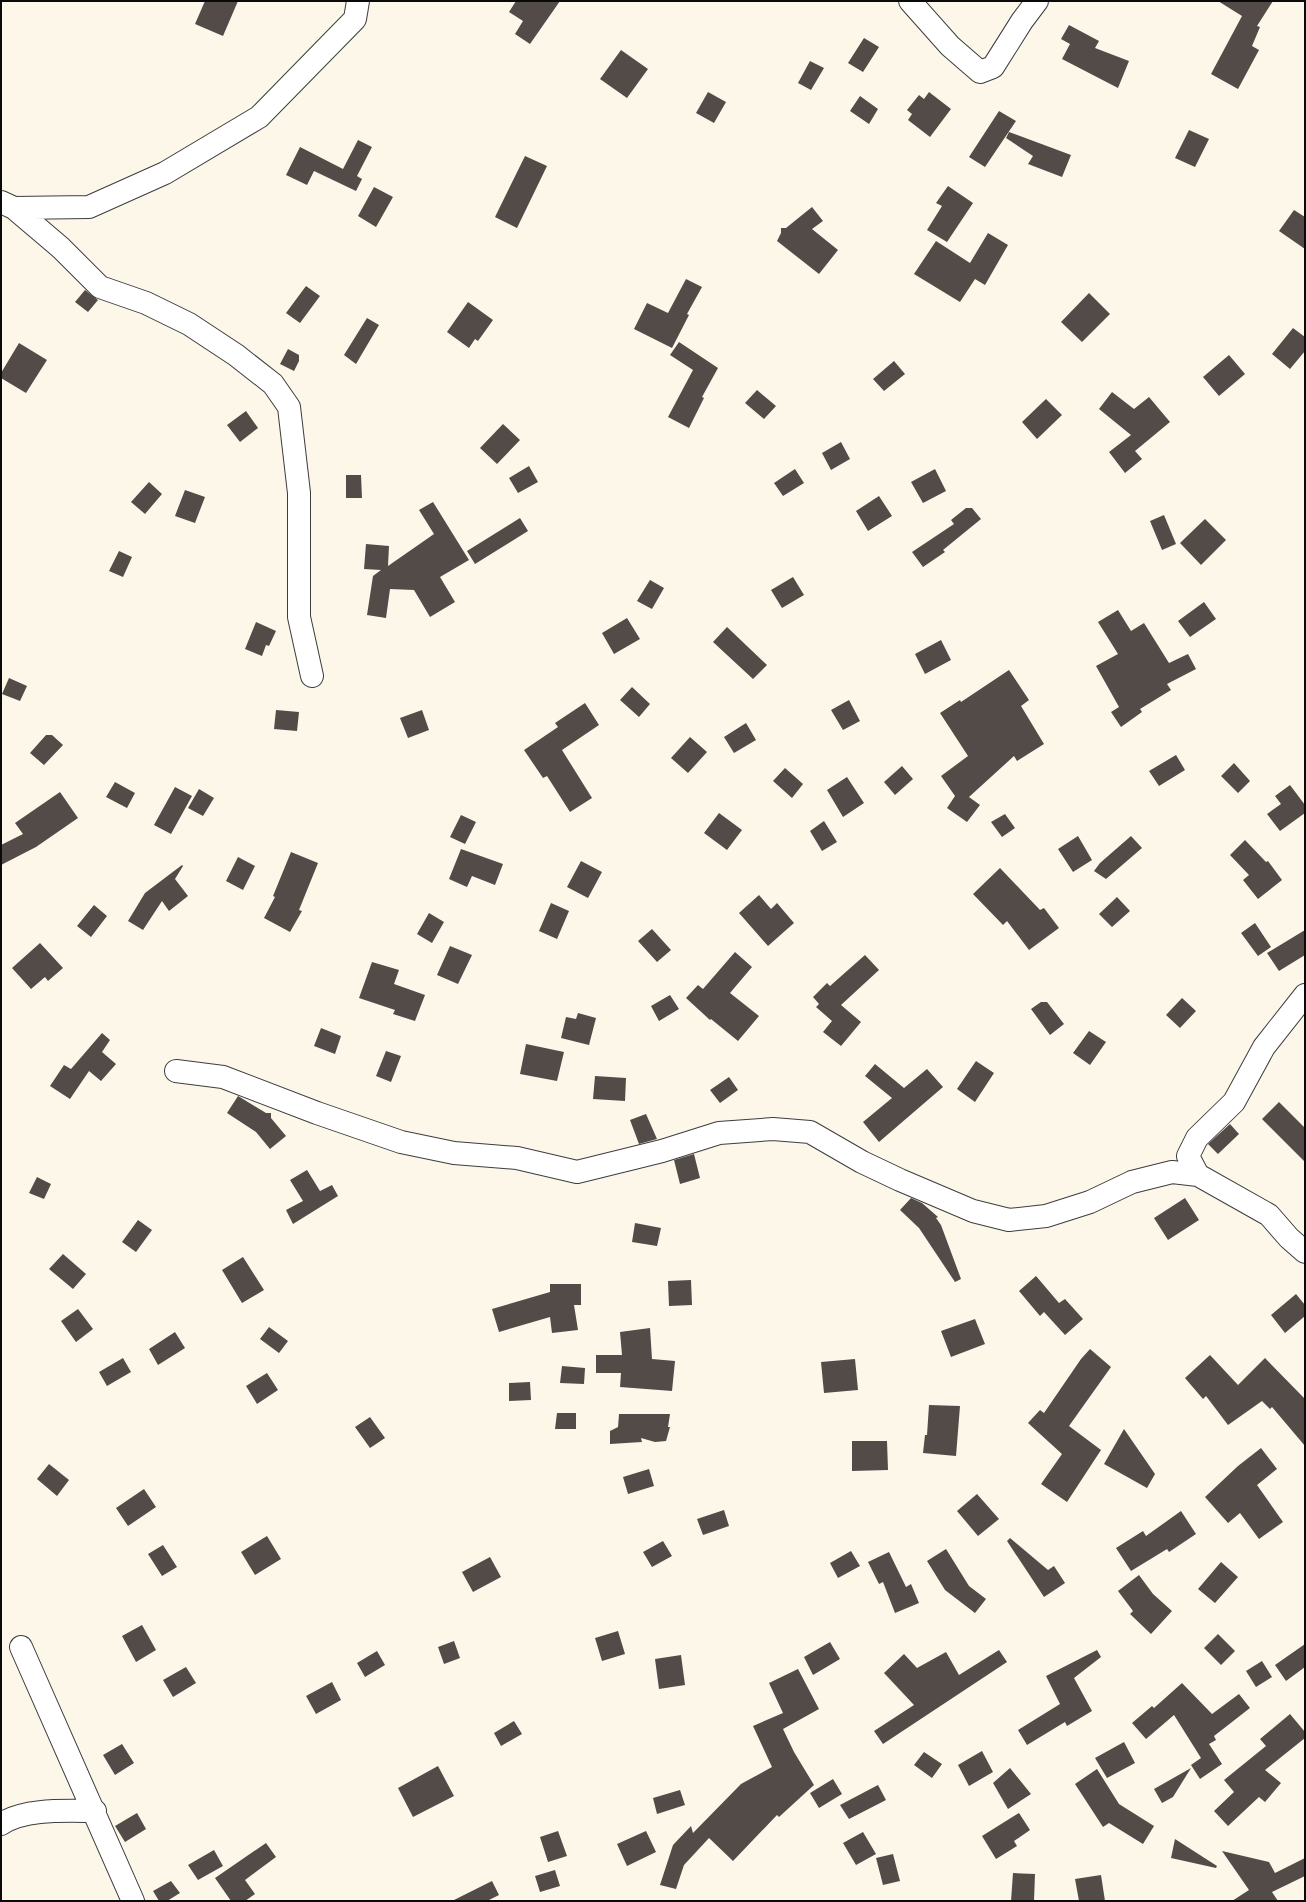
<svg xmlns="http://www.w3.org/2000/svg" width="1306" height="1902" viewBox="0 0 1306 1902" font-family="Lora,serif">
	<rect width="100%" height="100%" fill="#fdf7ea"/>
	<path fill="#524b48" d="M 205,1 L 238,1 L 223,36 L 195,24 Z
		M 516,1 L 560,1 L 530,44 L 515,34 L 523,21 L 509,12 Z
		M 1218,1 L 1273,1 L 1257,26 L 1260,27 L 1252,46 L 1259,50 L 1238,89 L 1211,74 L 1242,16 Z
		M 1069,25 L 1099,41 L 1095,48 L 1129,61 L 1118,88 L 1062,59 L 1070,44 L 1061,39 Z
		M 864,38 L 879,47 L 863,72 L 848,63 Z
		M 621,50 L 648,69 L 627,98 L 600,79 Z
		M 810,61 L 824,68 L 811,90 L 798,83 Z
		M 708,92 L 726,102 L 714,123 L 696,113 Z
		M 929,92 L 951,109 L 930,137 L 908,120 L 912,114 L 907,110 L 919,95 L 924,99 Z
		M 860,96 L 878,109 L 869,124 L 850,111 Z
		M 999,111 L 1016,121 L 985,167 L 969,157 Z
		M 1189,130 L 1209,139 L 1195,167 L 1175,158 Z
		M 1009,132 L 1071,155 L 1062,177 L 1028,164 L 1033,156 L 1006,138 Z
		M 358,140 L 372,147 L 357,176 L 362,179 L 356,191 L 314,171 L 307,185 L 286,175 L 300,147 L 343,169 Z
		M 525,156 L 547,166 L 517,228 L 495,217 Z
		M 948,186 L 973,203 L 947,242 L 927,230 L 942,206 L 936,203 Z
		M 374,187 L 393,197 L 376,227 L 358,216 Z
		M 812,207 L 823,221 L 812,229 L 838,250 L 819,274 L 777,241 L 781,233 L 781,228 L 786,228 Z
		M 1294,210 L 1305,217 L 1305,249 L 1279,231 Z
		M 988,233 L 1008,245 L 985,285 L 975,279 L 960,302 L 914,274 L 936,241 L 970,263 Z
		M 686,279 L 702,287 L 687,314 L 689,315 L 672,348 L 634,329 L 647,303 L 668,313 Z
		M 306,286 L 320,296 L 300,323 L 286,313 Z
		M 85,290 L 98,300 L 88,312 L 75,302 Z
		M 1089,293 L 1110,314 L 1082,342 L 1061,322 Z
		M 468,302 L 493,320 L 478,341 L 475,339 L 469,348 L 447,332 Z
		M 367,318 L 379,325 L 356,364 L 344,355 Z
		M 1293,328 L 1305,337 L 1305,351 L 1290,369 L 1272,354 Z
		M 679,342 L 718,368 L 702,397 L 704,398 L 689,428 L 668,417 L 693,370 L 670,355 Z
		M 19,343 L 47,360 L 26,393 L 1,378 L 1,373 Z
		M 288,349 L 299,355 L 299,361 L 294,371 L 280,364 Z
		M 1229,355 L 1245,374 L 1219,396 L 1203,377 Z
		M 894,361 L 905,374 L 884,391 L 873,379 Z
		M 757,390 L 776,406 L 764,419 L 745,403 Z
		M 1112,392 L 1134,409 L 1149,397 L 1170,422 L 1135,451 L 1142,459 L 1125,473 L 1109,452 L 1131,435 L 1099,409 Z
		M 1046,399 L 1062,415 L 1037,439 L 1022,422 Z
		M 246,411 L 258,428 L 240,442 L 227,425 Z
		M 503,424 L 520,440 L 497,464 L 480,448 Z
		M 841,442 L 850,459 L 831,470 L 822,453 Z
		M 529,466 L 538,482 L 518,493 L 509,478 Z
		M 795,469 L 804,483 L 783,496 L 774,483 Z
		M 935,469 L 946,491 L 923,503 L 911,482 Z
		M 346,475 L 361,475 L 362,498 L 346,498 Z
		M 149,482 L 162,494 L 145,514 L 131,502 Z
		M 185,490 L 205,497 L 195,523 L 175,516 Z
		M 879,496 L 892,516 L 868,531 L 856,511 Z
		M 433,502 L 469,560 L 440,577 L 455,602 L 430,617 L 414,590 L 390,589 L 386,618 L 367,615 L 373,576 L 381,570 L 364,569 L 366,544 L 389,546 L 388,566 L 434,534 L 419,510 Z
		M 966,508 L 972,508 L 981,519 L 943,550 L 945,552 L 923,567 L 912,552 L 954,524 L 951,520 Z
		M 1164,515 L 1176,544 L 1162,550 L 1150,521 Z
		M 520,518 L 528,531 L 475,564 L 467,551 Z
		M 1205,519 L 1226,540 L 1201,565 L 1180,543 Z
		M 119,551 L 132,557 L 123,577 L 109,571 Z
		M 793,577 L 804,595 L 782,608 L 771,590 Z
		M 650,580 L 664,588 L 652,609 L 637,601 Z
		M 1204,602 L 1216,619 L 1190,637 L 1178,621 Z
		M 1118,610 L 1131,631 L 1144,623 L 1169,663 L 1188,654 L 1196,669 L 1167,684 L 1171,690 L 1140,709 L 1142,712 L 1121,727 L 1111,712 L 1119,707 L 1096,666 L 1118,654 L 1098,622 Z
		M 627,618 L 640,639 L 614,654 L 602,633 Z
		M 256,622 L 276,631 L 269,646 L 266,645 L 262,656 L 245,649 Z
		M 727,627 L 767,665 L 753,679 L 713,642 Z
		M 941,640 L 951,660 L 925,674 L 915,654 Z
		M 1009,670 L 1029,700 L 1021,706 L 1044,744 L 1017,761 L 1014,756 L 969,797 L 980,805 L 967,822 L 947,808 L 955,796 L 941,776 L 968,756 L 940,713 L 960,700 L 961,702 Z
		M 9,678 L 27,686 L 20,701 L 2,694 Z
		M 632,687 L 650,704 L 639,717 L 620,700 Z
		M 849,700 L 860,721 L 843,730 L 831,710 Z
		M 585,703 L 599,725 L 562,750 L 592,798 L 570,812 L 547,776 L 543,778 L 524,750 L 558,727 L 555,723 Z
		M 276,710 L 299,712 L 297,731 L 274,729 Z
		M 422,710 L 429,730 L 408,738 L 400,718 Z
		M 746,723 L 756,740 L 734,753 L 724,737 Z
		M 46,735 L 52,735 L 63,745 L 44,765 L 30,753 Z
		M 690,737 L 707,752 L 688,773 L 671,758 Z
		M 1176,755 L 1185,770 L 1159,786 L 1149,771 Z
		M 1234,763 L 1250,781 L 1238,793 L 1221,776 Z
		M 902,766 L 913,779 L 895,795 L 884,782 Z
		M 785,768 L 803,784 L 792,798 L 773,781 Z
		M 847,777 L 864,803 L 843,817 L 827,790 Z
		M 115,782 L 135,793 L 127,808 L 106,797 Z
		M 1290,785 L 1305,805 L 1305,813 L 1280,831 L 1267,814 L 1281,804 L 1275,796 Z
		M 175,787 L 192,796 L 171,834 L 154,825 Z
		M 199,789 L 214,798 L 203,816 L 188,808 Z
		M 60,792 L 78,818 L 36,847 L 1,865 L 1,845 L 23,834 L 15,823 Z
		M 719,813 L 742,830 L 727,850 L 704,833 Z
		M 1005,814 L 1015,828 L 1002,837 L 991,822 Z
		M 461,815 L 476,822 L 465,844 L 450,837 Z
		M 824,821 L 837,842 L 822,851 L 810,831 Z
		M 1078,836 L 1092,860 L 1073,872 L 1058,849 Z
		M 1131,836 L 1142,848 L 1106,879 L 1094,871 L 1100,863 Z
		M 1245,840 L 1266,862 L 1268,861 L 1282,880 L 1258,899 L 1243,880 L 1249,875 L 1230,855 Z
		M 461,849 L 503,864 L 495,885 L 472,876 L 467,887 L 449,879 Z
		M 291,852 L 318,863 L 299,910 L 302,911 L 290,932 L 264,918 L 275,897 L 273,896 Z
		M 238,857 L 255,866 L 243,890 L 226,881 Z
		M 581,861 L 602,872 L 588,898 L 567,887 Z
		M 182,865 L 183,866 L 175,879 L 188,896 L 169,911 L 162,901 L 143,930 L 128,921 L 145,893 Z
		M 1000,868 L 1040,910 L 1044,908 L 1059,928 L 1029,950 L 1007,921 L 1003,925 L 973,894 Z
		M 759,895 L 771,909 L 777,903 L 794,923 L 768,946 L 739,913 Z
		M 1117,897 L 1130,911 L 1112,927 L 1099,914 Z
		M 551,903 L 569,911 L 557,939 L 539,931 Z
		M 94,905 L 107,916 L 91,937 L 77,926 Z
		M 429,913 L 444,922 L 432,943 L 417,934 Z
		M 1255,923 L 1271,947 L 1258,956 L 1241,933 Z
		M 652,929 L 671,950 L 657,962 L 638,941 Z
		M 1305,930 L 1305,955 L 1279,971 L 1267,953 Z
		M 40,943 L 63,968 L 48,981 L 45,977 L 31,989 L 12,968 Z
		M 450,946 L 472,955 L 458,984 L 437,975 Z
		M 735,952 L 752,967 L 730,993 L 759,1016 L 738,1041 L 711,1019 L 710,1020 L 686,998 L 698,985 L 703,989 Z
		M 865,955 L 879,970 L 841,1005 L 861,1022 L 841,1046 L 823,1032 L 832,1021 L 816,1007 L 819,1004 L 813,997 L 827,983 L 830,986 Z
		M 372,962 L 399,970 L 394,984 L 425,995 L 415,1021 L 393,1014 L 395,1010 L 359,998 Z
		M 670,995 L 679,1009 L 659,1021 L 651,1006 Z
		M 1182,998 L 1196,1011 L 1180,1028 L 1166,1015 Z
		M 1041,1002 L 1047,1002 L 1064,1024 L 1050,1035 L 1031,1009 Z
		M 578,1013 L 596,1018 L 589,1045 L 561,1038 L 566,1017 L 576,1019 Z
		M 321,1028 L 341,1036 L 335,1054 L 314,1046 Z
		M 1089,1031 L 1106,1042 L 1090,1065 L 1073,1053 Z
		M 102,1033 L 110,1040 L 102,1052 L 116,1064 L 101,1081 L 89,1071 L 70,1099 L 50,1086 L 64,1065 L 71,1069 Z
		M 526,1044 L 564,1052 L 557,1081 L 520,1074 Z
		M 386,1051 L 401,1056 L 391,1082 L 376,1076 Z
		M 976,1061 L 994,1073 L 975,1102 L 957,1089 Z
		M 875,1064 L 904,1088 L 927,1069 L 943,1087 L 879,1142 L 863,1122 L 892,1098 L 865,1076 Z
		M 595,1076 L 626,1078 L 625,1101 L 593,1099 Z
		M 729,1077 L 738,1090 L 720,1103 L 710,1090 Z
		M 238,1096 L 266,1113 L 271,1113 L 271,1118 L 286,1136 L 270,1149 L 256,1132 L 227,1113 Z
		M 1279,1102 L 1305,1128 L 1305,1162 L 1262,1119 Z
		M 646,1114 L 657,1139 L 639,1144 L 630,1120 Z
		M 1230,1124 L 1239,1134 L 1218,1154 L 1208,1144 Z
		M 694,1154 L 700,1178 L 680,1184 L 674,1160 Z
		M 307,1170 L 320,1191 L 332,1185 L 338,1196 L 293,1224 L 286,1210 L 303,1201 L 290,1180 Z
		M 37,1177 L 51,1184 L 44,1199 L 29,1193 Z
		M 911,1198 L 922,1203 L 938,1217 L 936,1218 L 941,1225 L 961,1279 L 955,1282 L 919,1228 L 900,1210 Z
		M 1185,1198 L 1199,1220 L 1168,1240 L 1154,1218 Z
		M 138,1220 L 152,1230 L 136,1252 L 122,1242 Z
		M 635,1223 L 661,1228 L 657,1246 L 632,1242 Z
		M 63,1254 L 86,1274 L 73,1289 L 49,1269 Z
		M 243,1257 L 264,1290 L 242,1303 L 222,1270 Z
		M 1036,1276 L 1059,1303 L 1065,1299 L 1083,1319 L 1065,1335 L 1044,1312 L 1040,1316 L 1019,1291 Z
		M 691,1280 L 692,1305 L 669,1306 L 668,1281 Z
		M 550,1284 L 581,1284 L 581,1305 L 574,1305 L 578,1330 L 552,1333 L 550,1317 L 499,1332 L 492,1309 L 550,1292 Z
		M 1296,1294 L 1305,1305 L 1305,1316 L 1285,1333 L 1271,1315 Z
		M 78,1309 L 93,1329 L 76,1342 L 61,1321 Z
		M 975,1319 L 985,1344 L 951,1357 L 941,1331 Z
		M 269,1327 L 288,1341 L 279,1353 L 260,1339 Z
		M 650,1328 L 652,1359 L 675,1361 L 672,1391 L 620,1387 L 621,1373 L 596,1373 L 596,1355 L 622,1355 L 620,1332 Z
		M 175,1332 L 185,1348 L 158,1365 L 149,1349 Z
		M 1090,1349 L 1111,1367 L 1069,1426 L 1101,1450 L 1067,1502 L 1041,1484 L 1062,1454 L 1028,1423 L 1040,1410 L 1044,1413 L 1081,1359 Z
		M 1210,1355 L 1238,1385 L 1265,1358 L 1305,1399 L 1305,1446 L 1272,1407 L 1270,1409 L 1262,1401 L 1228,1425 L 1206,1396 L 1203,1399 L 1185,1378 Z
		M 123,1358 L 131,1372 L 107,1386 L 99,1372 Z
		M 855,1359 L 858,1390 L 824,1393 L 821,1362 Z
		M 562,1366 L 585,1368 L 584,1384 L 560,1383 Z
		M 267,1373 L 278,1390 L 257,1404 L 246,1386 Z
		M 530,1382 L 531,1400 L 509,1401 L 509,1383 Z
		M 929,1405 L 960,1406 L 956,1456 L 923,1453 L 925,1435 L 927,1435 Z
		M 557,1413 L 576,1413 L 576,1429 L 555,1429 Z
		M 619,1414 L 670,1414 L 668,1427 L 670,1427 L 666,1441 L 655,1442 L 641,1438 L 642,1442 L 610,1444 L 610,1431 L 618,1427 Z
		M 370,1417 L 385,1438 L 370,1448 L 355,1427 Z
		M 1124,1429 L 1155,1474 L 1147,1488 L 1104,1464 Z
		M 852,1441 L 887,1441 L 888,1470 L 852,1471 Z
		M 1261,1448 L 1277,1469 L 1257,1485 L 1283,1522 L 1259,1539 L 1240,1513 L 1228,1523 L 1205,1497 L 1238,1466 Z
		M 49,1464 L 69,1480 L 57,1496 L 37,1479 Z
		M 649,1469 L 654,1486 L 628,1494 L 623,1477 Z
		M 144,1489 L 156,1507 L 128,1526 L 116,1508 Z
		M 977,1494 L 999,1519 L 978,1536 L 957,1511 Z
		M 724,1510 L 729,1526 L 703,1535 L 697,1519 Z
		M 1181,1511 L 1196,1534 L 1169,1552 L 1167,1549 L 1131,1571 L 1116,1548 L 1143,1531 L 1146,1536 Z
		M 267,1536 L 281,1559 L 255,1575 L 241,1552 Z
		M 1010,1538 L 1048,1570 L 1054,1566 L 1065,1583 L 1044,1597 L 1007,1541 Z
		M 663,1541 L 672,1556 L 652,1567 L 643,1552 Z
		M 163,1545 L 177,1567 L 162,1576 L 148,1554 Z
		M 946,1549 L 969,1586 L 986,1599 L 975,1613 L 945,1590 L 927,1561 Z
		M 851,1551 L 860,1566 L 838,1578 L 830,1563 Z
		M 889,1552 L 906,1587 L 911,1584 L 919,1603 L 895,1613 L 883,1582 L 879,1584 L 868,1562 Z
		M 490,1557 L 501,1577 L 473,1592 L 462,1572 Z
		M 1221,1562 L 1238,1577 L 1215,1603 L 1198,1589 Z
		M 1139,1575 L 1153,1594 L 1172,1611 L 1151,1634 L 1130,1614 L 1133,1611 L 1118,1591 Z
		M 142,1625 L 156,1650 L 136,1662 L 122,1636 Z
		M 618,1631 L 625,1654 L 602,1661 L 595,1638 Z
		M 1218,1634 L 1235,1651 L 1221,1665 L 1204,1648 Z
		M 454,1641 L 460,1658 L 444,1664 L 438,1647 Z
		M 830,1642 L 840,1659 L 813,1675 L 804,1657 Z
		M 1305,1644 L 1305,1667 L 1286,1681 L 1275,1665 Z
		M 999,1650 L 1007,1662 L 883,1744 L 874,1731 L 914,1705 L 884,1673 L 904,1654 L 917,1668 L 946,1652 L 959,1675 Z
		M 1097,1650 L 1101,1657 L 1074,1678 L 1092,1711 L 1067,1726 L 1065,1722 L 1027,1745 L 1018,1730 L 1060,1704 L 1046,1676 Z
		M 377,1651 L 385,1665 L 365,1677 L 357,1663 Z
		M 681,1655 L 685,1685 L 659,1689 L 655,1659 Z
		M 1262,1661 L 1272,1677 L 1256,1687 L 1246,1671 Z
		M 186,1667 L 196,1683 L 173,1697 L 163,1680 Z
		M 798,1669 L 819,1709 L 783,1729 L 794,1752 L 814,1785 L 779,1817 L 777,1815 L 733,1861 L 709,1838 L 684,1865 L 676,1889 L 660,1885 L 673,1845 L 691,1826 L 693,1833 L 741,1784 L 772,1767 L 753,1726 L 783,1713 L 769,1683 Z
		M 332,1682 L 341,1700 L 316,1714 L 306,1696 Z
		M 1182,1683 L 1212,1714 L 1239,1694 L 1250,1708 L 1214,1736 L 1216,1740 L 1209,1744 L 1222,1764 L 1200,1779 L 1191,1765 L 1201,1758 L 1174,1715 L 1146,1739 L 1132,1723 L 1152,1706 L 1154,1708 Z
		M 1290,1714 L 1305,1732 L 1305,1738 L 1265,1770 L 1281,1783 L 1265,1802 L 1259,1797 L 1228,1826 L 1214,1811 L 1234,1792 L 1224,1780 L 1266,1746 L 1260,1739 Z
		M 514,1721 L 522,1734 L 501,1746 L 494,1733 Z
		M 1124,1742 L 1135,1763 L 1107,1778 L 1095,1758 Z
		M 122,1744 L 134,1763 L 115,1775 L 103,1755 Z
		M 982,1751 L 993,1772 L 969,1786 L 958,1765 Z
		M 924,1752 L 942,1764 L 932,1778 L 914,1765 Z
		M 438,1766 L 454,1796 L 413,1817 L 398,1788 Z
		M 1010,1768 L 1031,1794 L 1008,1809 L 993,1783 Z
		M 1191,1768 L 1173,1797 L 1162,1803 L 1154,1789 Z
		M 1097,1769 L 1119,1804 L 1154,1826 L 1143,1844 L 1109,1823 L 1103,1827 L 1075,1784 Z
		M 833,1779 L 842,1794 L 819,1808 L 810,1793 Z
		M 878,1785 L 886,1800 L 849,1819 L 840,1805 Z
		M 680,1790 L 685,1805 L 657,1814 L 653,1798 Z
		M 137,1813 L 146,1829 L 125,1842 L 115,1826 Z
		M 1019,1813 L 1030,1830 L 1014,1841 L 1017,1846 L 996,1859 L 982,1836 Z
		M 558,1831 L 567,1856 L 548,1862 L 540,1837 Z
		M 646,1831 L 656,1852 L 627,1866 L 617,1844 Z
		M 863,1832 L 876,1854 L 856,1865 L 843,1843 Z
		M 1175,1839 L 1217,1866 L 1216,1868 L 1171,1858 Z
		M 266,1843 L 276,1857 L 245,1880 L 255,1894 L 245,1901 L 231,1901 L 215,1878 Z
		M 214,1850 L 223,1866 L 198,1880 L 188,1865 Z
		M 1222,1851 L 1269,1862 L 1275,1873 L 1305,1858 L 1305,1876 L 1272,1892 L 1278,1901 L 1232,1901 L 1249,1890 Z
		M 893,1854 L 900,1881 L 883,1885 L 876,1858 Z
		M 555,1870 L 560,1886 L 540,1892 L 535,1876 Z
		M 1013,1873 L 1035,1874 L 1034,1901 L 1011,1901 Z
		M 1101,1875 L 1105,1901 L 1079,1901 L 1075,1879 Z
		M 171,1881 L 180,1893 L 167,1901 L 159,1901 L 153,1891 Z
		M 492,1881 L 499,1895 L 487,1901 L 452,1901 Z"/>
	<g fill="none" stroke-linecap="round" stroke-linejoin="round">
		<g stroke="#3d3d3d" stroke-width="24">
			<path id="minor" d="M 910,1 L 950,46 L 980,72 L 993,67 L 1022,21 L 1037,1
				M 1,202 L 14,208 L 61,248 L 100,287 L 146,303 L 189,324 L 236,355 L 273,384 L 289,407 L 299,493 L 299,617 L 312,676
				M 14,208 L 89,207 L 165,173 L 259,117 L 355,19 L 358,1
				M 1305,995 L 1264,1047 L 1234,1102 L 1197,1138 L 1188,1156 L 1198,1175 L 1269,1215 L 1289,1238 L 1305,1252
				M 176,1071 L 223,1077 L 317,1113 L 401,1142 L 454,1153 L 517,1158 L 577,1172 L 662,1151 L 719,1133 L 773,1129 L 810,1132 L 862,1162 L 900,1180 L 973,1211 L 1009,1220 L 1046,1216 L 1090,1202 L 1132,1182 L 1172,1172 L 1198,1175
				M 21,1647 L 133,1901
				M 1,1824 C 25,1808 67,1811 95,1811"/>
		</g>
		<use href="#minor" stroke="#fff" stroke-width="22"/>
	</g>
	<rect width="1306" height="1902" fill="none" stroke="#0a0a0a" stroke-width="4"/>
</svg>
